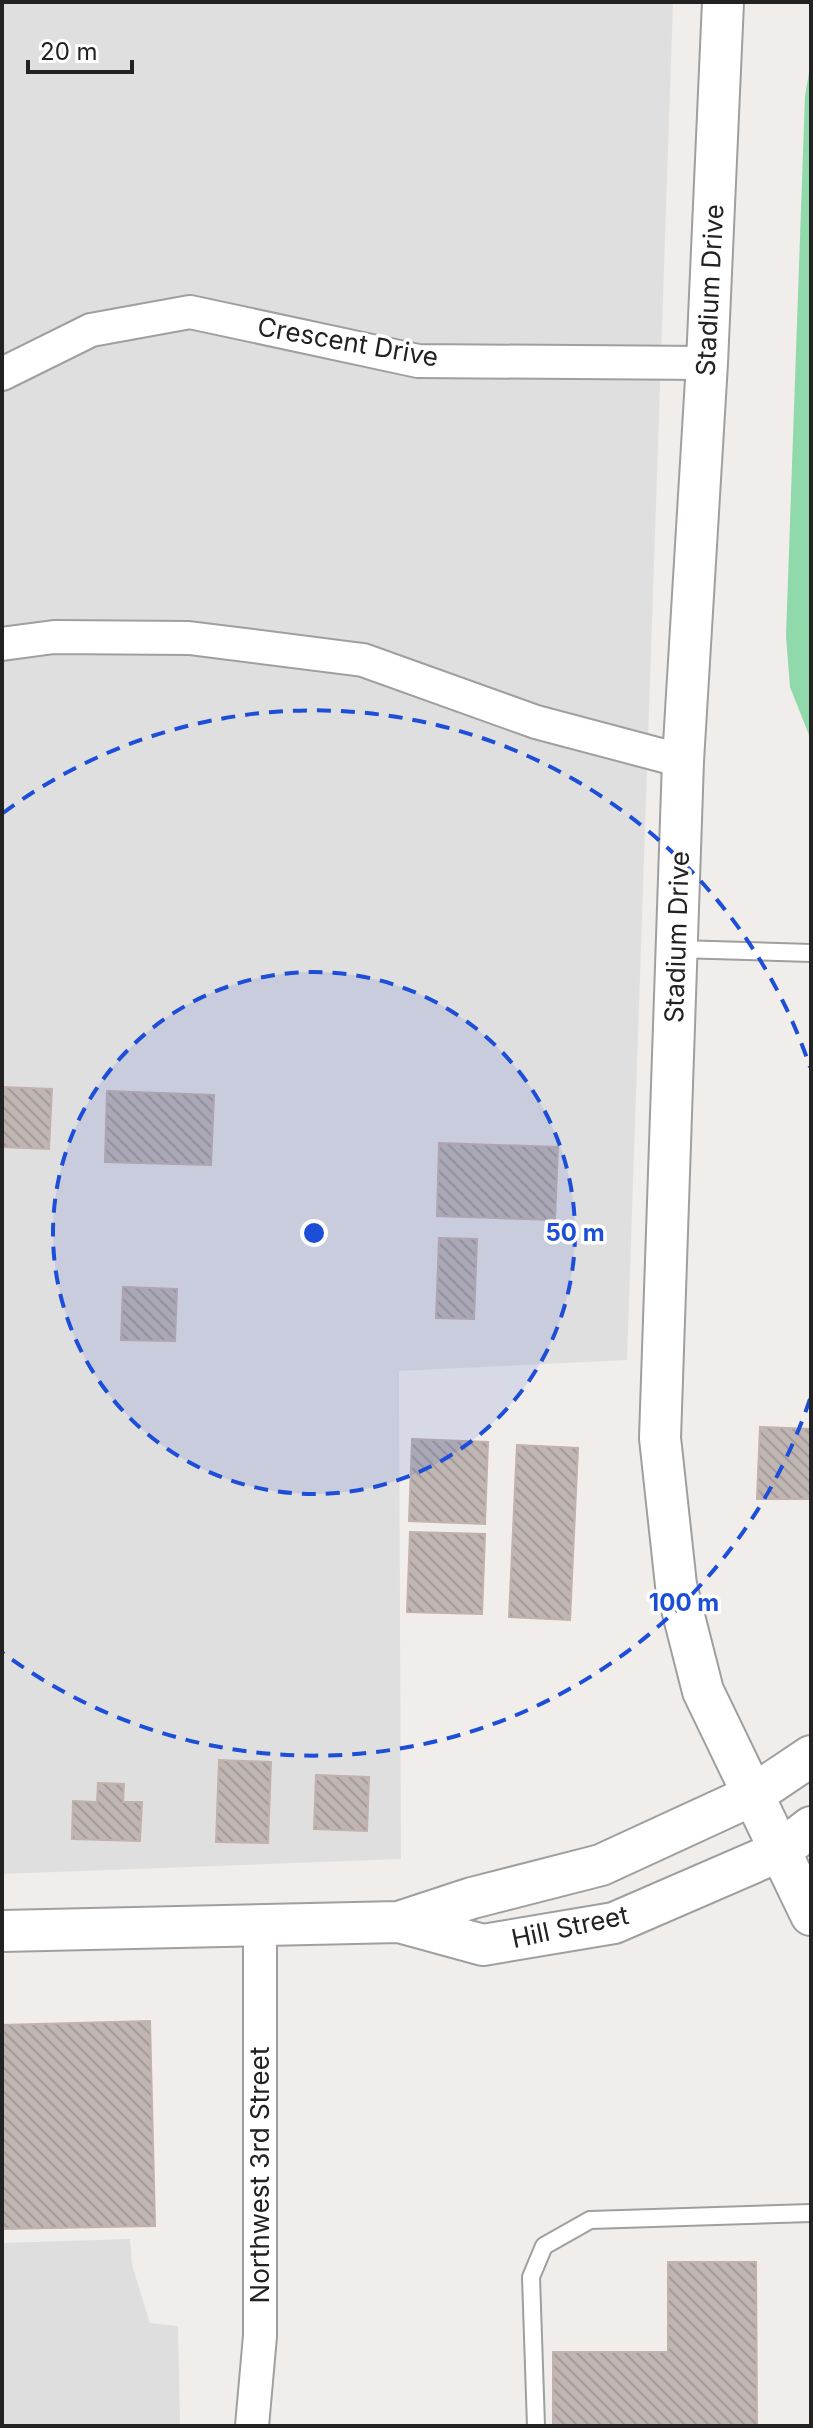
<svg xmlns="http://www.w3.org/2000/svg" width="813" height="2428" viewBox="0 0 813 2428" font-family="Inter,sans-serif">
	<defs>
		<pattern id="building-back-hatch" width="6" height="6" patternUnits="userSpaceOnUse" patternTransform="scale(2)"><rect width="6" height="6" fill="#bfb5b2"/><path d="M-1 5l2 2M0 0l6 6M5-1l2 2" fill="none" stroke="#a49b99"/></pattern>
	</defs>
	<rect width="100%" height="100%" fill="#f1edea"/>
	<path fill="#e0dfdf" d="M 2,2 L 673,2 L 627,1360 L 399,1371 L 401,1859 L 2,1874 Z"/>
	<path fill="#8fd9aa" d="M 811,61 L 811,740 L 790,687 L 786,636 L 805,96 Z"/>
	<path fill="#dedede" d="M 130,2239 L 132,2265 L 150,2323 L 178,2326 L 180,2426 L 2,2426 L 2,2243 Z"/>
	<path fill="url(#building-back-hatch)" stroke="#c2b1ad" stroke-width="2" d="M 2,1087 L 52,1089 L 49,1149 L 2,1147 Z
		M 107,1091 L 214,1095 L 211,1165 L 105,1162 Z
		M 439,1143 L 558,1147 L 555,1220 L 437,1216 Z
		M 439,1238 L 477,1239 L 474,1319 L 436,1318 Z
		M 123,1287 L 177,1289 L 175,1341 L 121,1340 Z
		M 760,1427 L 811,1429 L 811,1499 L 757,1499 Z
		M 412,1439 L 488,1442 L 485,1524 L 409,1521 Z
		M 517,1445 L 578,1448 L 570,1620 L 509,1617 Z
		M 410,1532 L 485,1534 L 482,1614 L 407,1612 Z
		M 219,1760 L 271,1762 L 268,1843 L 216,1842 Z
		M 316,1775 L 369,1777 L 367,1831 L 314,1829 Z
		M 98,1783 L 124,1784 L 123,1802 L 142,1802 L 140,1841 L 72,1839 L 73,1801 L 97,1802 Z
		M 150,2021 L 155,2226 L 2,2229 L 2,2025 Z
		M 668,2262 L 756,2262 L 757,2426 L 553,2426 L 553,2352 L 668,2352 Z"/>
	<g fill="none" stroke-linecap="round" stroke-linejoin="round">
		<g stroke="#9f9f9f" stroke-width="20">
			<path id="service" d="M 677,949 L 811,953
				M 536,2426 L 531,2277 L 544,2246 L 590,2220 L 811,2213"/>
		</g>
		<g stroke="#9f9f9f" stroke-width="36">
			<path id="minor" d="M 2,374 L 91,330 L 190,312 L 418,361 L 707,363
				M 2,644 L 54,637 L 189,638 L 363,660 L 536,722 L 683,761
				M 252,2426 L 260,2336 L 260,1924"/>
		</g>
		<g stroke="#9f9f9f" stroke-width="44">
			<path id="tertiary" d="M 723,2 L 707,363 L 683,761 L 660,1438 L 676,1585 L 703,1691 L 811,1915
				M 399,1922 L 472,1898 L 601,1865 L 753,1795 L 811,1756
				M 2,1931 L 399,1922 L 483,1945 L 614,1923 L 780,1851 L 811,1827"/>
		</g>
		<use href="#service" stroke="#fff" stroke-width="16"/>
		<use href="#minor" stroke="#fff" stroke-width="32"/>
		<use href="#tertiary" stroke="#fff" stroke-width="40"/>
	</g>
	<circle cx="314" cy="1233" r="261" fill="#1d4ed8" fill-opacity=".12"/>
	<g fill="none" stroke="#1d4ed8" stroke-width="4" stroke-dasharray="14 10">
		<circle cx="314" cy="1233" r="261"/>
		<path d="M810 1399A523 523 0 0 1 3 1653M3 813A523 523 0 0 1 810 1067"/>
	</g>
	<g text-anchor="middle" stroke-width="7" stroke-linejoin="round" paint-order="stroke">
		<g font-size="26" fill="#222" stroke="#fff">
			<text transform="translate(710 290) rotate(-87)" y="9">Stadium Drive</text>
			<text transform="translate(348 342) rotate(10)" y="9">Crescent Drive</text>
			<text transform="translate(677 937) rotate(-88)" y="9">Stadium Drive</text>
			<text transform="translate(570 1927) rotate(-12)" y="9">Hill Street</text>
			<text transform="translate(260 2175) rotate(-90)" y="9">Northwest 3rd Street</text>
		</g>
	</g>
	<circle cx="314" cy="1233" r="12" fill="#1d4ed8" stroke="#fff" stroke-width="4"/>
	<g font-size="24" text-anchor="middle" font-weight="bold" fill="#1d4ed8" stroke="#fff" stroke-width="7" stroke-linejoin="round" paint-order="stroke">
		<text x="575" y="1241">50 m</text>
		<text x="684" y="1611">100 m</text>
	</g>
	<rect width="813" height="2428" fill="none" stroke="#222222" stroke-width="8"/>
	<path d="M28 60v12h104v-12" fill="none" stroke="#222222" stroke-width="4"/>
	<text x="40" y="60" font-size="24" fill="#222222" stroke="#ffffff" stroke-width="6" paint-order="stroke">20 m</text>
</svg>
